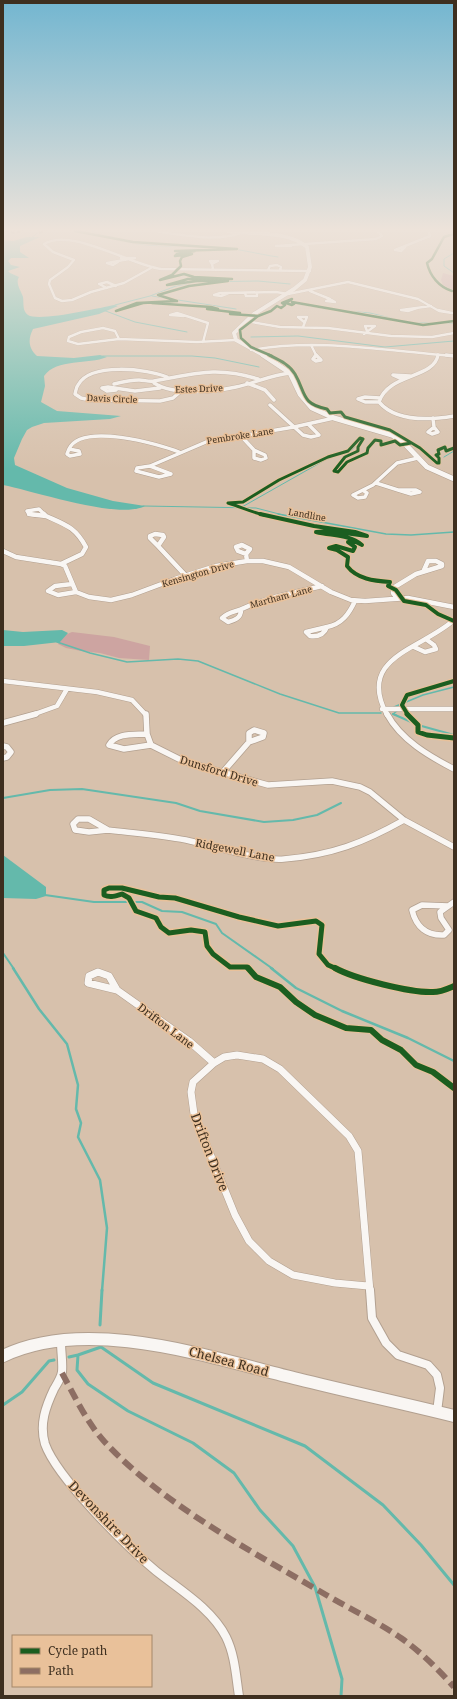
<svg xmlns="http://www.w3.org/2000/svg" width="457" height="1699" viewBox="0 0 457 1699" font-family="'Noto Serif',serif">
	<rect width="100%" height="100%" fill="#d7c1ac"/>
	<path fill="#cda4a1" d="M 443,273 L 454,276 L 454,290 L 444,287 L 441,280 Z
		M 72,632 L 114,637 L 150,646 L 149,660 L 119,658 L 100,653 L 81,651 L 66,648 L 58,644 L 65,635 Z"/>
	<path fill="#64b9ab" d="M 27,237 L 40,237 L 20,246 L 20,252 L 29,258 L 11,258 L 8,261 L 11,265 L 20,267 L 8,271 L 10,273 L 19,277 C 15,283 21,291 23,297 C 24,303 22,311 28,315 C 39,322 99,308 114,305 L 118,306 L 99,314 L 33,329 C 28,339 28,348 37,356 L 74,358 L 100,355 L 107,357 C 88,365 57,358 44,376 L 45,386 L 41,402 L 57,411 L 121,416 L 110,419 L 44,423 L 32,427 L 27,430 L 22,439 L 14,458 L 15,465 L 67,488 L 113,501 L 145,506 C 119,520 34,491 3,485 L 3,240 L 13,241 Z
		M 3,630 L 23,632 L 62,630 L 68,633 L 60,642 L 24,646 L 3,646 Z
		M 3,855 L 46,887 L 46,896 L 36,899 L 3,898 Z"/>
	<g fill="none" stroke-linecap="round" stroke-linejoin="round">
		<path stroke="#64b9ab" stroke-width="1" d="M 92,231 C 131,250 173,245 215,247 C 236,248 257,254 278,257
			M 31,238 L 40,231
			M 454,253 L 444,259 L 444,266 L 454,273
			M 152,296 L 236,309
			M 297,304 L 325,309 L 370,313 L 411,323 L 454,323
			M 115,305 L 150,296 L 176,286 L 196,282 L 258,281 L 290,284
			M 103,310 L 135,322 L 187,332
			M 251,337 L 298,336 L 385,347 L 454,341
			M 103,356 L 192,356 L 215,358 L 259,367
			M 444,457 L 454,451
			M 143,506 L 256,508 L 283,515
			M 242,507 L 325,460 L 352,450 L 361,439"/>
		<path stroke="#64b9ab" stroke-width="1.5" d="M 278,514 L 386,534 L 411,535 L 454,532
			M 57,642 L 90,653 L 127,662 L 178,659 L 198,661 L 280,694 L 339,713 L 381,713
			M 394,707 L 423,695 L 454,687
			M 396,715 L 393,714 L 397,711"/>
		<path stroke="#64b9ab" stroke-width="2" d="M 393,714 L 418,725 L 454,735
			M 3,798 L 50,790 L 82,789 L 176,803 L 200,811 L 264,822 L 293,820 L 317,815 L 341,803
			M 45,895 L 94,902 L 142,902 L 162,911 L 182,912 L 216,924 L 222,933 L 273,969
			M 3,953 L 14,969"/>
		<path stroke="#64b9ab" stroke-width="2.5" d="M 13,968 L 39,1009 L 67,1044 L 78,1085 L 76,1109 L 81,1123 L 78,1137 L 100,1180 L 107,1228 L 102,1291
			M 271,968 L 296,988 L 342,1011 L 408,1038 L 454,1061"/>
		<path stroke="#64b9ab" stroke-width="3" d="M 100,1325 L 102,1290
			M 69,1357 L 78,1355
			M 3,1405 L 22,1392 L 49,1361 L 54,1360
			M 341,1696 L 342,1679 L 315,1587 L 293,1546 L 260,1510 L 234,1473 L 193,1443 L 128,1411 L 88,1384 L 77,1370 L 78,1355 L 101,1347 L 153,1383 L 305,1446 L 383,1505 L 421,1545 L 454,1585"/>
		<g stroke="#b2a090" stroke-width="3">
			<path id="street-far5" d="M 155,231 C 181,235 216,242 241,233
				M 291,246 L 276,246 L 376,239 L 382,236 L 377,231
				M 405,247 L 401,251 L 395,250 L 430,236 L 428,231
				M 210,261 L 218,261 L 212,264 Z
				M 118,262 L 113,265 L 107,263 L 135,258 L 121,258
				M 212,264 L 213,269
				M 151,268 L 124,283 L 91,292 L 72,300 L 62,301 L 55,298 L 49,284 L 50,280 L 68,267 L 74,260 L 53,252 L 44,244 C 71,227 130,265 161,269 L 310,271
				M 268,270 L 270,266 L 277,265 L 281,267 L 280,270
				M 107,288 L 99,284 L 107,282 L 116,286
				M 310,291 L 330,299
				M 229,293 L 221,296 L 214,295 L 220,293 L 276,292 L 288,294 L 348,282 L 418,299 L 439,311 L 452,313 L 438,310
				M 245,293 L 246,296 L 257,296 L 257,293
				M 330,299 L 335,302 L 326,301 Z
				M 417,308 L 408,311 L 401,310 L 431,306
				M 184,316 L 170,315 L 177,313 L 208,323 L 203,342
				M 246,321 L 280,327 L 328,328 L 391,336 L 432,337 L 454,333
				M 303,327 L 307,317 L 298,317 L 304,322
				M 103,328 L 115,331 L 119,339 L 78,344 L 68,341 L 69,337 L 81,332 Z
				M 364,334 L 375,326 L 365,326 L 367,331
				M 119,339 L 197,342 L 236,340
				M 311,345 L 316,355
				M 251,350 C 320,338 385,351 454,356
				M 316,355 L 317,356
				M 315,356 L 316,355"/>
		</g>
		<g stroke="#b2a090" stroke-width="4.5">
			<path id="street-far4" d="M 316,355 L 313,359 L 316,361 L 321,360 L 316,355
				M 438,355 C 434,379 388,373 379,402 C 396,422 430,420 454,416
				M 446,355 L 454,356
				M 167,377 C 148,369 90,362 78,385 C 76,387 76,391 75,394 L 81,398 L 90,400 L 160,401 L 173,398 L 181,391
				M 402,379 L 393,375 L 410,376
				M 154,381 L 154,383 C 175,396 213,392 236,387 C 255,383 271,375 290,373
				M 247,383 L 265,390 L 274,400
				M 114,384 C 122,382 130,380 139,380 C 144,380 149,382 154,381 C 195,374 215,366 258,379
				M 116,390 L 107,391 L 102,388 L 108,387 L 135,391 L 160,388
				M 379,402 L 365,402 L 358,399 L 365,397 L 380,398
				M 270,405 L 303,435 L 311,437 L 319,435 L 308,424
				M 433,418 L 434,427
				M 434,427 L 438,432 L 432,434 L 428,432 Z
				M 241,436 L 254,450
				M 69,449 L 79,451 L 80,454 L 70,456 L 67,454 Z
				M 69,449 C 81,422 159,444 179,452
				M 254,450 L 265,455 L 266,458 L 261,460 L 254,458 Z
				M 150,466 L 171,474 L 159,477 L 136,471 L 137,468 Z
				M 150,466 L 206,442 L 294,427 L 334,418
				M 376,483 L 398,490
				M 398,490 L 416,490 L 420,492 L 411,494 Z
				M 364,491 L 367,493 L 365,497 L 358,498 L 353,495 L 373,485 L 397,463 L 418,458
				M 35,515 L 29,514 L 27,511 L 39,509 L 45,515"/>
		</g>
		<g stroke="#b2a090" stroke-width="5.5">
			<path id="street-far3" d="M 29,514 L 46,516
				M 44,514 L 46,516
				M 46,516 C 66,525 75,527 86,547 L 82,554 L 61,564
				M 155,534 L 163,535 L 164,537 L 158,546 L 150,538 L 150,536 Z
				M 242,545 L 250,549 L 246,554 L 238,551 L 236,547 Z
				M 158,546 L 186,576
				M 3,551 L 16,557 L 61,564 L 65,566 L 76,592 L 89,597 L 111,600 L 132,595 L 175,579 L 216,566 L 247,561 L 263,561 L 289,567 L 331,592 L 351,600 L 365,601 L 408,598 L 454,607
				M 246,554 L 247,561
				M 72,584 L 55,586 L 48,591 L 58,595 L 76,592
				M 397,598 L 393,593 L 393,588 L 416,574 L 442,566 L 442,564 L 436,561 L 428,561 L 424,570
				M 241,610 C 241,618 235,620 228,622 L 222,618 C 229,611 236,612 244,608 C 269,597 296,592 322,586
				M 327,627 C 324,635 318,637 310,636 L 306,632 Z
				M 327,627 C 342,624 349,614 355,601
				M 414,647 L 425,652 L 436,649 L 434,645 L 427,640
				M 3,681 L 97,692 L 132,700 L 146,715
				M 382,709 L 454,709
				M 32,715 L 57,706 L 67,689
				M 387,715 C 356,657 420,650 454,620"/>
		</g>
		<g stroke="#b2a090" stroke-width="7">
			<path id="street-far2" d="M 146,714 L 147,734 L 151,745 L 183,761 L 268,785 L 332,781 L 360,787 L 370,792 L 404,820 L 454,847
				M 387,714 C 401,740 429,756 454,769
				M 3,723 L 36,714
				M 254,730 L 264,733 L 263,737 L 249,742 L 249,733 Z
				M 147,734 C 135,735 116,732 109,745 L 124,749 L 151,745
				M 3,746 L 7,747 L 11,752 L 7,757 L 3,758
				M 222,773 L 249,742
				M 78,819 L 89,819 L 108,830 L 89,832 L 75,830 L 73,824 Z
				M 108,830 C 134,833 161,835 186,840 C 213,846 259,861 284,859 C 332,855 363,843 404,820
				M 448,906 L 422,905 L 412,910 C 416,927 427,936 444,935 L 449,930 L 441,918 L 440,912 L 454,902"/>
		</g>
		<g stroke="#b2a090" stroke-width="8">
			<path id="street-far1" d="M 98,972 L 109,976 L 117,990 L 88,983 L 89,976 Z
				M 117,990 L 189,1041 L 214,1063
				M 368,1286 L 335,1283 L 293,1275 L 269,1261 L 249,1241 L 235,1215 L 194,1114 L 191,1092 L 193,1082 L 214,1063 L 224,1057 L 237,1055 L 263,1059 L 280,1069 L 349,1136 L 358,1151 L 370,1291"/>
		</g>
		<g stroke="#b2a090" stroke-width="10">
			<path id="street" d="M 370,1290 L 372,1318 L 386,1343 L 398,1355 L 428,1365 L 437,1375 L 440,1388 L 437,1412
				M 61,1342 C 61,1352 63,1363 62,1372 C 61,1378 57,1384 54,1389 C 46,1406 39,1424 45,1444 C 57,1478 127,1547 156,1571 C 180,1590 212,1609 226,1637 C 235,1655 236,1677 239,1696"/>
		</g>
		<g stroke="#b2a090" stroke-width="4.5">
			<path id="secondary-far2" d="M 228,231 C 253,235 287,230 307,247 L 310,267 L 305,280 L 294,289 L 254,314 L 234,333 L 236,340 L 265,356"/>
		</g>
		<g stroke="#b2a090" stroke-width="6">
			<path id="secondary-far1" d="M 263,355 L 290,373 L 300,394 L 312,408 L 334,418 L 392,435 L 405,444 L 427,467 L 454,479"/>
		</g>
		<g stroke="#b2a090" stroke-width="14">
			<path id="secondary" d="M 3,1356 C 88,1315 212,1358 298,1379 C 350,1392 402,1403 454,1416"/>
		</g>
		<use href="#street-far5" stroke="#f9f6f3" stroke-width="2.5"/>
		<use href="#street-far4" stroke="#f9f6f3" stroke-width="3.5"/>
		<use href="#street-far3" stroke="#f9f6f3" stroke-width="4.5"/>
		<use href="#street-far2" stroke="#f9f6f3" stroke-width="5.5"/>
		<use href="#street-far1" stroke="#f9f6f3" stroke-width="7"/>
		<use href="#street" stroke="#f9f6f3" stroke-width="8"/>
		<use href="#secondary-far2" stroke="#f9f6f3" stroke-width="4"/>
		<use href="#secondary-far1" stroke="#f9f6f3" stroke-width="5"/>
		<use href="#secondary" stroke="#f9f6f3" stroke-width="12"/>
		<path stroke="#8d6e63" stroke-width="2" stroke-dasharray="4 2" stroke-linecap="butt" d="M 5,231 L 15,233 L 23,231
			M 39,233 L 45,231"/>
		<path stroke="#8d6e63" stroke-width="6" stroke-dasharray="12 6" stroke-linecap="butt" d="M 62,1373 C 74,1395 86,1421 103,1440 C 161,1504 253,1552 328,1596 C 352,1610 378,1622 401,1638 C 421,1652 438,1669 454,1687"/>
		<g stroke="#e9c19a" stroke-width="3.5">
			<path id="cycleway-far4" d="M 75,231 L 133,242 L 237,249 L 175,251 L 195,251 L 177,254 L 175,256 L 192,254 L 182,257 L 180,261 L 181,266 L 172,275 L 160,280 L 184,274 L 194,277 L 232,279 L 188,279 L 167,285 L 197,281 L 228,281 L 189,286 L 158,295 L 177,301 L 137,303 L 116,311 L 143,303 L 160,302 L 152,303 L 211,307 L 218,309 L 207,309 L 240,313 L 230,314 L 258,316 L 240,330 L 241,338 L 251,347 L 272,356
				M 452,291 C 439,287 430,276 427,263 L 432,259 L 444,237 L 453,234 L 453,231
				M 258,316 L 271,311 L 277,306 L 281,308 L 285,305 L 282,303 L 292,299 L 286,303 L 292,305 L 294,304 L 292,302 L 423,325 L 454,321"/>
		</g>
		<g stroke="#e9c19a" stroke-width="4.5">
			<path id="cycleway-far3" d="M 269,355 C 279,360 289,364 295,374 C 306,393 301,404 327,409 L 330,413 L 341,412 L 345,417 L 390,430 L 420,448 L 437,463 L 439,463 L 439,458 L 436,455 L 439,454 L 438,450 L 445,447 L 446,451 L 454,448
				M 264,515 C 251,512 241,507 228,503 L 243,502 L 279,480 L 328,457 L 348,451 L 360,438 L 363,439 L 358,447 L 358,451 L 345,457 L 334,471 L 338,472 L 347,462 L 367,453 L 368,448 L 375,440 L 381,441 L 381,445 L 395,441 L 400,445 L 411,443"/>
		</g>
		<g stroke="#e9c19a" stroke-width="6">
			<path id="cycleway-far2" d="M 260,514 L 314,526 L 355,532 L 367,536 L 330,531 L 316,532 C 332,536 349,534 362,545 L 356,542 L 348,542 L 355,547 L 353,551 L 336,546 L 329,548 L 337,550 L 348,557 L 347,566 C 357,579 374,581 390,582 L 388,586 L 396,590 L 404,601 L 426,605 L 438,614 L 454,621
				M 408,715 L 402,705 L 407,695 L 454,681"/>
		</g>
		<g stroke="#e9c19a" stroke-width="8">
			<path id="cycleway-far1" d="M 407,714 L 418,725 L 418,732 L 427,735 L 454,738
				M 249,969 L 247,967 L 230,967 L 213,954 L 207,946 L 205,932 L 191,930 L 169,933 L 161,927 L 156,918 L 136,911 L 129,898 L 122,894 C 116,896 110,898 104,895 L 104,890 L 109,888 L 122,888 L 159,897 L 175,898 L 239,917 L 278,926 L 316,921 L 322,925 L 319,954 L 328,965 L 337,969"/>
		</g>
		<g stroke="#e9c19a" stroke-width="8">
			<path id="cycleway" d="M 248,968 L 256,977 L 280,987 L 296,1002 L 315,1015 L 346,1028 L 371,1030 L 382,1040 L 401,1050 L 416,1065 L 433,1072 L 454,1088
				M 335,968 C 355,979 411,993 433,992 C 441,992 447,989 454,986"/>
		</g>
		<use href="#cycleway-far4" stroke="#1b5e20" stroke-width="2.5"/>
		<use href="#cycleway-far3" stroke="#1b5e20" stroke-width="3"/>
		<use href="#cycleway-far2" stroke="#1b5e20" stroke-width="4"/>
		<use href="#cycleway-far1" stroke="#1b5e20" stroke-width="5"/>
		<use href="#cycleway" stroke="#1b5e20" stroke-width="6"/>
	</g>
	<linearGradient id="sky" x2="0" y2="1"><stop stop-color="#73b6d0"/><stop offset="0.49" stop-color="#ede3da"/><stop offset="1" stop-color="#ede3da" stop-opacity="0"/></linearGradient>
	<rect width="457" height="469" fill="url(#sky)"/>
	<g text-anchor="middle" stroke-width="3" stroke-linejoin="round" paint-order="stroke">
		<g font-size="9" fill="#3e2f1f" stroke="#e9c19a">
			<text transform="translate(199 389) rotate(-2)" y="3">Estes Drive</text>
			<text transform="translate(112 399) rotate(2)" y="3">Davis Circle</text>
			<text transform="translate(240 436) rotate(-9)" y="3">Pembroke Lane</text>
			<text transform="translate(307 515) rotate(10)" y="3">Landline</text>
			<text transform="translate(198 574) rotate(-16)" y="3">Kensington Drive</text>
			<text transform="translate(281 597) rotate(-15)" y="3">Martham Lane</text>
		</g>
		<g font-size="11" fill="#3e2f1f" stroke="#e9c19a">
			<text transform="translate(219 771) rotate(17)" y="4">Dunsford Drive</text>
			<text transform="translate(235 850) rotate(11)" y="4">Ridgewell Lane</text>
			<text transform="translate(166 1026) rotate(37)" y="4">Drifton Lane</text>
		</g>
		<g font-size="13" fill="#3e2f1f" stroke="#e9c19a">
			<text transform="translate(210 1152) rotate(69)" y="5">Drifton Drive</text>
			<text transform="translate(229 1361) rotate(15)" y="5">Chelsea Road</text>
			<text transform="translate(109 1522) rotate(46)" y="5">Devonshire Drive</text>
		</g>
	</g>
	<rect width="457" height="1699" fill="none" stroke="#3e2f1f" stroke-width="8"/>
	<rect x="12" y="1635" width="140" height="52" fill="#e9c19a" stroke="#a58769"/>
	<rect x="20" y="1648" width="20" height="6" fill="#1b5e20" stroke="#a58769"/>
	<text x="48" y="1655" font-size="12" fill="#3e2f1f">Cycle path</text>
	<rect x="20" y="1668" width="20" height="6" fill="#8d6e63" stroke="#a58769"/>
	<text x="48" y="1675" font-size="12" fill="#3e2f1f">Path</text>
</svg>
